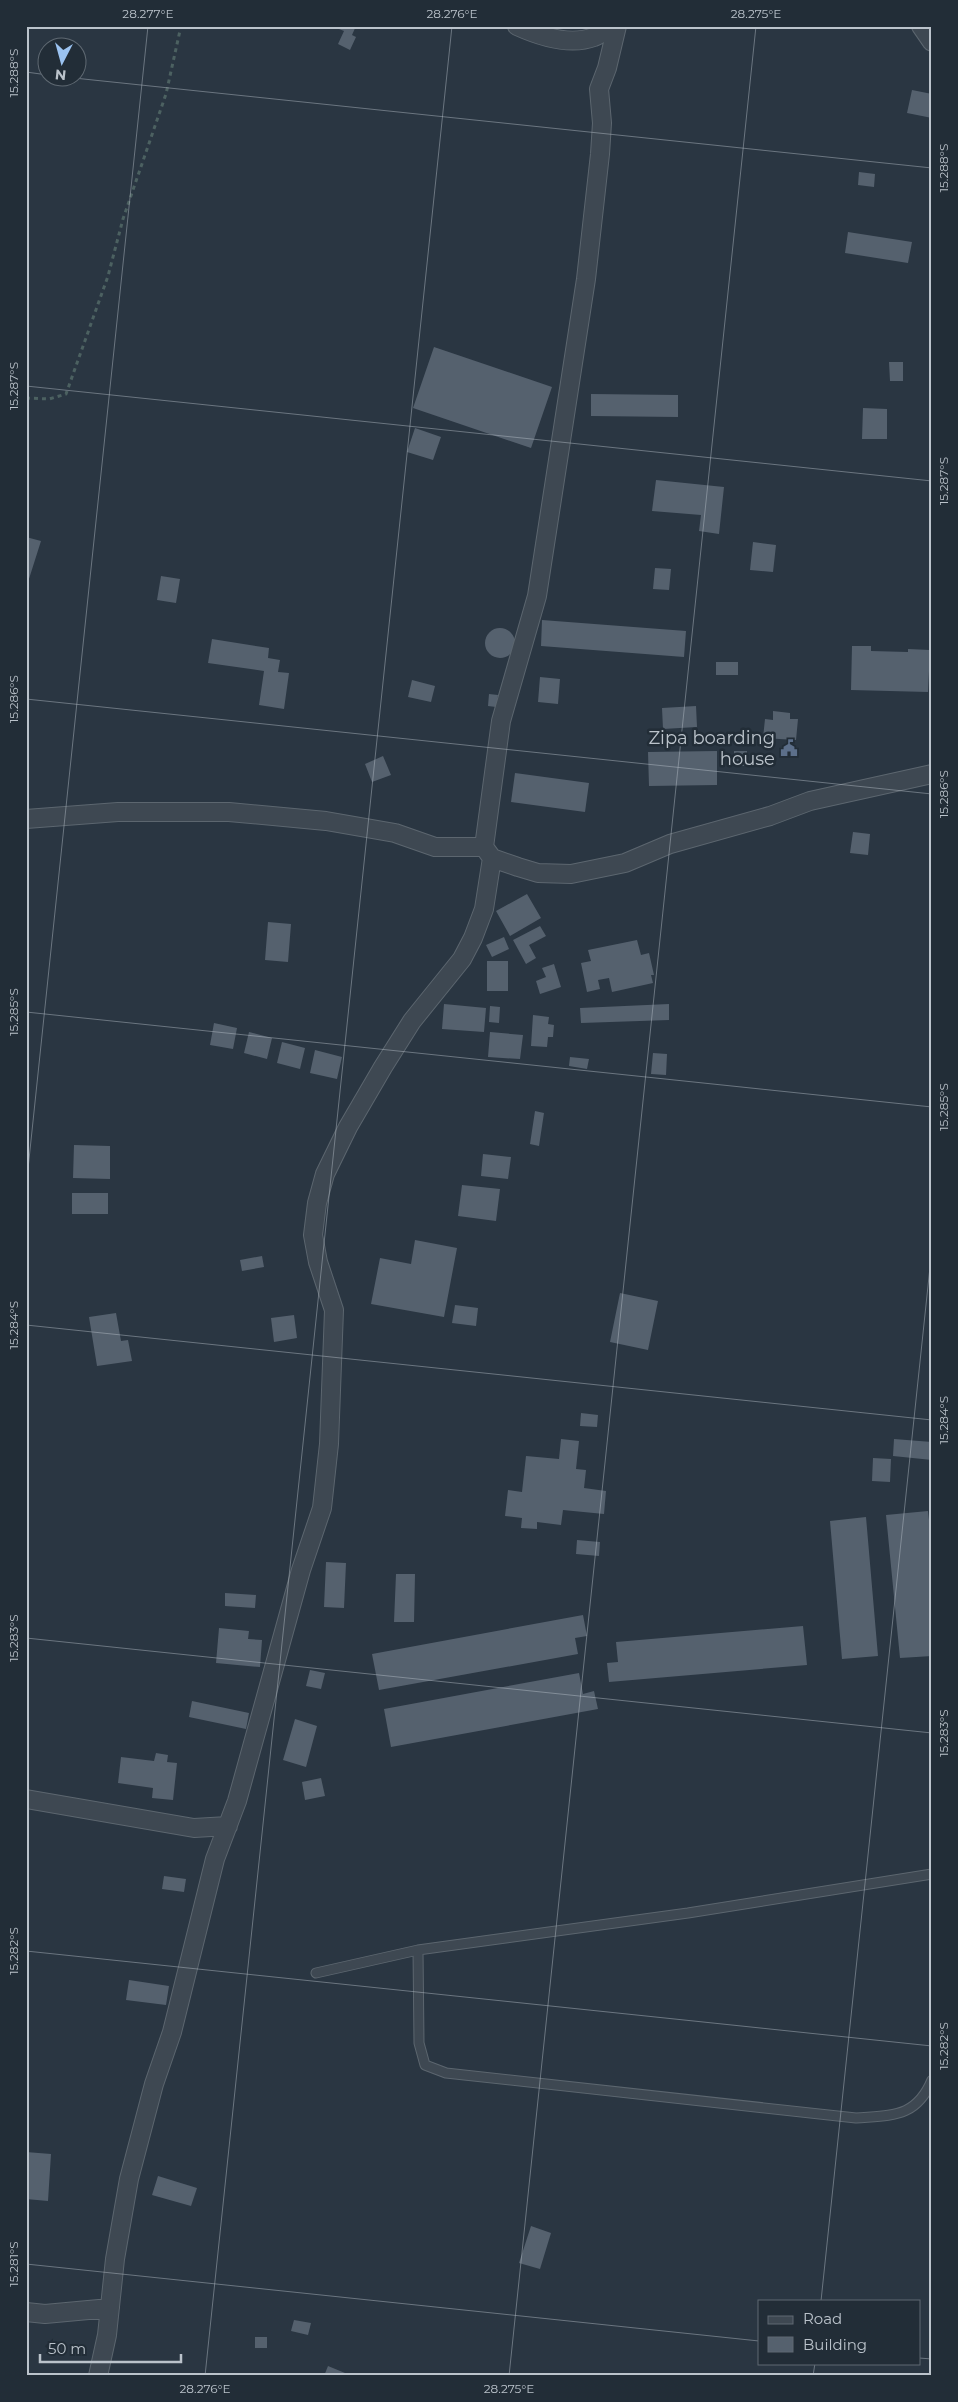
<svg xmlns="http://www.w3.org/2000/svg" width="958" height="2402" viewBox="0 0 958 2402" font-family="Montserrat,sans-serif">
	<rect width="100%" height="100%" fill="#2a3642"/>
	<path fill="#55616e" d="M 340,26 L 356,26 L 352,35 L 356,37 L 350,50 L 338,44 L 344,31 L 339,29 Z
		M 912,90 L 932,94 L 932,118 L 907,113 Z
		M 859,172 L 875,174 L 874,187 L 858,185 Z
		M 848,232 L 912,242 L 908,263 L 845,253 Z
		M 434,347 L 552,387 L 531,448 L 413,408 Z
		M 889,362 L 903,362 L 903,381 L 890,381 Z
		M 591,394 L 678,395 L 678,417 L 591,416 Z
		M 863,408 L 887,409 L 887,439 L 862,439 Z
		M 415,428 L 441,437 L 433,460 L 407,452 Z
		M 656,480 L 724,487 L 719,534 L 699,531 L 701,515 L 652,511 Z
		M 26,537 L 41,541 L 28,582 L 26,582 Z
		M 753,542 L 776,545 L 773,572 L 750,570 Z
		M 655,568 L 671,569 L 669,590 L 653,589 Z
		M 161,576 L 180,579 L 176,603 L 157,600 Z
		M 542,620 L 686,631 L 684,657 L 541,646 Z
		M485 643a15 15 0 1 1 30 0a15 15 0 1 1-30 0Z
		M 212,639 L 269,648 L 268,658 L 280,660 L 278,672 L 289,673 L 284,709 L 259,705 L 264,671 L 208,663 Z
		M 852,646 L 871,646 L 871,651 L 908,652 L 908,649 L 930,650 L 928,692 L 851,690 Z
		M 716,662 L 738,662 L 738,675 L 716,675 Z
		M 540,677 L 560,679 L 558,704 L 538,702 Z
		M 412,680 L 435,686 L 431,702 L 408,697 Z
		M 489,694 L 498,695 L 496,707 L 488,706 Z
		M 696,706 L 697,727 L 663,729 L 662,708 Z
		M 773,711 L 790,713 L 790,719 L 798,719 L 796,740 L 763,738 L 765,719 L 773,720 Z
		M 717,751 L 717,785 L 649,786 L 648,752 Z
		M 734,751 L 747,751 L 747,766 L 734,766 Z
		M 383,756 L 391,775 L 372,782 L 365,764 Z
		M 515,773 L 589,783 L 585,812 L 511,802 Z
		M 853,832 L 870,834 L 868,855 L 850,853 Z
		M 527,894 L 541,918 L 510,936 L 496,911 Z
		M 268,922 L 291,924 L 288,962 L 265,960 Z
		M 540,926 L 546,936 L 529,945 L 536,958 L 526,964 L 513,940 Z
		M 504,937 L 509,949 L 492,957 L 486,945 Z
		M 637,940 L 641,955 L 649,953 L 654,975 L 651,975 L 653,983 L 612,992 L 609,978 L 598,980 L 600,989 L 587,992 L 581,963 L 591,961 L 588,950 Z
		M 487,961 L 508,961 L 508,991 L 487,991 Z
		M 554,964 L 561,987 L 540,994 L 536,981 L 546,977 L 542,968 Z
		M 444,1004 L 486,1008 L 484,1032 L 442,1029 Z
		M 669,1004 L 669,1020 L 581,1023 L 580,1008 Z
		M 490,1006 L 500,1007 L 499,1023 L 489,1022 Z
		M 533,1015 L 549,1017 L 548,1024 L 554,1025 L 553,1037 L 548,1037 L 547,1047 L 531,1046 Z
		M 214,1023 L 237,1028 L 233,1049 L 210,1045 Z
		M 249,1032 L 272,1038 L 267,1059 L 244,1053 Z
		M 490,1032 L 523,1035 L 520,1059 L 488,1057 Z
		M 282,1042 L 305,1048 L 300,1069 L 277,1063 Z
		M 315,1050 L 342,1057 L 337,1079 L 310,1073 Z
		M 653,1053 L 667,1054 L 666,1075 L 651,1074 Z
		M 570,1057 L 589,1059 L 587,1069 L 569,1066 Z
		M 535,1111 L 544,1113 L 539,1146 L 530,1144 Z
		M 74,1145 L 110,1146 L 110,1179 L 73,1178 Z
		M 483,1154 L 511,1157 L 508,1179 L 481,1176 Z
		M 462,1185 L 500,1189 L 496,1221 L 458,1216 Z
		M 72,1193 L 108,1193 L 108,1214 L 72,1214 Z
		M 415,1240 L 457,1248 L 444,1317 L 371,1304 L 380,1258 L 411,1264 Z
		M 262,1256 L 264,1267 L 242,1271 L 240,1260 Z
		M 620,1293 L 658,1301 L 648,1350 L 610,1342 Z
		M 455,1305 L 478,1308 L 476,1326 L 452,1323 Z
		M 116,1313 L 121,1341 L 128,1340 L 132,1361 L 97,1366 L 89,1317 Z
		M 294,1315 L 297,1338 L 274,1342 L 271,1318 Z
		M 581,1413 L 598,1415 L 597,1427 L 580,1426 Z
		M 561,1439 L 579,1441 L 576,1469 L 586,1470 L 584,1488 L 606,1491 L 604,1514 L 563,1510 L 561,1525 L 537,1522 L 537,1529 L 521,1528 L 522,1518 L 505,1516 L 508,1490 L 522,1492 L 526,1456 L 559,1459 Z
		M 894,1439 L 932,1442 L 932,1460 L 893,1456 Z
		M 873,1458 L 891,1459 L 890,1482 L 872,1481 Z
		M 928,1511 L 932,1547 L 932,1656 L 900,1658 L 886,1515 Z
		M 866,1517 L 878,1656 L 842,1659 L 830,1521 Z
		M 577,1540 L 600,1542 L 599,1556 L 576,1554 Z
		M 326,1562 L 346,1563 L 344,1608 L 324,1607 Z
		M 396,1574 L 415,1574 L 414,1622 L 394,1622 Z
		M 225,1593 L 256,1595 L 255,1608 L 225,1606 Z
		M 583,1615 L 587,1636 L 575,1638 L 578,1654 L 379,1690 L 372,1654 Z
		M 803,1626 L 807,1665 L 609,1682 L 607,1663 L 618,1662 L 616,1642 Z
		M 219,1628 L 249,1631 L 248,1639 L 262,1640 L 260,1667 L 216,1663 Z
		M 310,1670 L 325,1673 L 321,1689 L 306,1686 Z
		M 579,1673 L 583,1694 L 594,1691 L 598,1709 L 391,1747 L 384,1709 Z
		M 192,1701 L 249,1713 L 246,1729 L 189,1717 Z
		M 295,1719 L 317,1726 L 306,1767 L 283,1760 Z
		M 156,1753 L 168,1755 L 167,1762 L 177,1763 L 173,1800 L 152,1798 L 153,1788 L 118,1783 L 121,1757 L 154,1761 Z
		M 321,1778 L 325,1796 L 305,1800 L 302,1782 Z
		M 164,1876 L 186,1879 L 184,1892 L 162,1889 Z
		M 129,1980 L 169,1986 L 166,2005 L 126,2000 Z
		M 26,2152 L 51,2154 L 48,2201 L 26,2199 Z
		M 158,2176 L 197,2188 L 191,2206 L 152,2195 Z
		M 531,2226 L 551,2233 L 540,2269 L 519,2263 Z
		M 294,2320 L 311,2323 L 308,2335 L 291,2331 Z
		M 255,2337 L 267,2337 L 267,2348 L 255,2348 Z
		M 328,2366 L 345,2373 L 344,2376 L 324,2376 Z"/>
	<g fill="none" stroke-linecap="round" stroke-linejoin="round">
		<g stroke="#5c666f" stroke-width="11">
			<path id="lane" d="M 418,1950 L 419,2043 L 425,2065 L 446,2073 L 856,2118 C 892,2115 916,2118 932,2080
				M 316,1973 L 418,1950 L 688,1913 L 932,1874"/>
		</g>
		<g stroke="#5c666f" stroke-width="20">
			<path id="street" d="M 517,26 C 539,36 570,46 594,37 C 600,35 605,30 610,26
				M 617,26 L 607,68 L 599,89 L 602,123 L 600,154 L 586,279 L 537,596 L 501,721 L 484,847 L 492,858 L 518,867 L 538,873 L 571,874 L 625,863 L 670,844 L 770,816 L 810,801 L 932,774
				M 921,26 L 932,42
				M 26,819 L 118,812 L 229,812 L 326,821 L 395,833 L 435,847 L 484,847
				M 26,1799 L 194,1828 L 228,1826
				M 26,2312 L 45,2314 L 110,2308
				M 98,2376 L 107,2335 L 115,2259 L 129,2179 L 154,2084 L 172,2032 L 215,1859 L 237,1801 L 301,1570 L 322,1508 L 329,1444 L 334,1310 L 318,1262 L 313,1235 L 317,1203 L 325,1174 L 348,1127 L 383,1067 L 412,1021 L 462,959 L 473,938 L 484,909 L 492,858"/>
		</g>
		<path stroke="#4c6161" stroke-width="3" stroke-dasharray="4 4" stroke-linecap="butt" d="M 26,398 L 49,399 L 66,394 L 108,276 L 123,219 L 166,94 L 181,26"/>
		<use href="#lane" stroke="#3e4852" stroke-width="9"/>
		<use href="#street" stroke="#3e4852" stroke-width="18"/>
	</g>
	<path fill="none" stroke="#bbc3cb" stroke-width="1" stroke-opacity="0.45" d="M 26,72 L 48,75M 74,78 L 932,168M 26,386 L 932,481M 26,699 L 932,794M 26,1012 L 932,1107M 26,1188 L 148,26M 26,1325 L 932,1420M 26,1638 L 932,1733M 26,1951 L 932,2046M 26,2264 L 759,2341M 821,2301 L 932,1248M 919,2358 L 932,2359M 205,2376 L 452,26M 509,2376 L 756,26M 813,2376 L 815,2363"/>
	<defs>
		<g id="civic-bare" transform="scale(1.35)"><path d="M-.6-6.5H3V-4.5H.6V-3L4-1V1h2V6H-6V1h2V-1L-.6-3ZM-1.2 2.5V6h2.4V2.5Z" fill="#5c6f8a" stroke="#222d37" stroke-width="2.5" paint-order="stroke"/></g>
	</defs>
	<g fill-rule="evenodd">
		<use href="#civic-bare" x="789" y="748"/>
	</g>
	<g text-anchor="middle" stroke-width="5" stroke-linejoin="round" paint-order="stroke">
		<g font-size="18" fill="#bbc3cb" stroke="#222d37" text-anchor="end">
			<text x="775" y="744">Zipa boarding<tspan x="775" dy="21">house</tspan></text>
		</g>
	</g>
	<rect width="958" height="2402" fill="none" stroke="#222d37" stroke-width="55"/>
	<rect x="758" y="2300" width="162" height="65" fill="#222d37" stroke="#5f6972"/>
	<rect x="768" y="2316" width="25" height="8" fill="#3e4852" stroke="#5f6972"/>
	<text x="803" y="2324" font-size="15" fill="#bbc3cb">Road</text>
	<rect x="768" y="2337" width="25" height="15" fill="#55616e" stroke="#5f6972"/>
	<text x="803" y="2350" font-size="15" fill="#bbc3cb">Building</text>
	<g transform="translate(62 62) rotate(186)"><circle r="24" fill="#222d37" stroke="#5f6972"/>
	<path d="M0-4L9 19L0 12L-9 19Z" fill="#9bc3f1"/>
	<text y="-8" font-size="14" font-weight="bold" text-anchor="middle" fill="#bbc3cb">N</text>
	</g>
	<path d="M40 2354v8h141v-8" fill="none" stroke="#bbc3cb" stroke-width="2.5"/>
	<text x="48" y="2354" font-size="15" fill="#bbc3cb" stroke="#222d37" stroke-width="4" paint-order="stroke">50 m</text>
	<rect x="28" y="28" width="902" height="2346" fill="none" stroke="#bbc3cb" stroke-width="2"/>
	<g font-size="12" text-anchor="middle" fill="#bbc3cb">
		<text x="148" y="18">28.277°E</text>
		<text x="452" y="18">28.276°E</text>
		<text x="756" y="18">28.275°E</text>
		<text transform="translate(14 73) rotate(-90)" y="4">15.288°S</text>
		<text transform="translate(944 168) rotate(-90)" y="4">15.288°S</text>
		<text transform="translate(14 386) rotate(-90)" y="4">15.287°S</text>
		<text transform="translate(944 481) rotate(-90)" y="4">15.287°S</text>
		<text transform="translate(14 699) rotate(-90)" y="4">15.286°S</text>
		<text transform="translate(944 794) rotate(-90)" y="4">15.286°S</text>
		<text transform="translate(14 1012) rotate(-90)" y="4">15.285°S</text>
		<text transform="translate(944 1107) rotate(-90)" y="4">15.285°S</text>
		<text transform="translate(14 1325) rotate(-90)" y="4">15.284°S</text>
		<text transform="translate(944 1420) rotate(-90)" y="4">15.284°S</text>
		<text transform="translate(14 1638) rotate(-90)" y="4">15.283°S</text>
		<text transform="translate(944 1733) rotate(-90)" y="4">15.283°S</text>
		<text transform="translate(14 1951) rotate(-90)" y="4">15.282°S</text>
		<text transform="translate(944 2046) rotate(-90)" y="4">15.282°S</text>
		<text transform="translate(14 2264) rotate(-90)" y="4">15.281°S</text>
		<text x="205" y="2393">28.276°E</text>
		<text x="509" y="2393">28.275°E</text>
	</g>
</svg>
